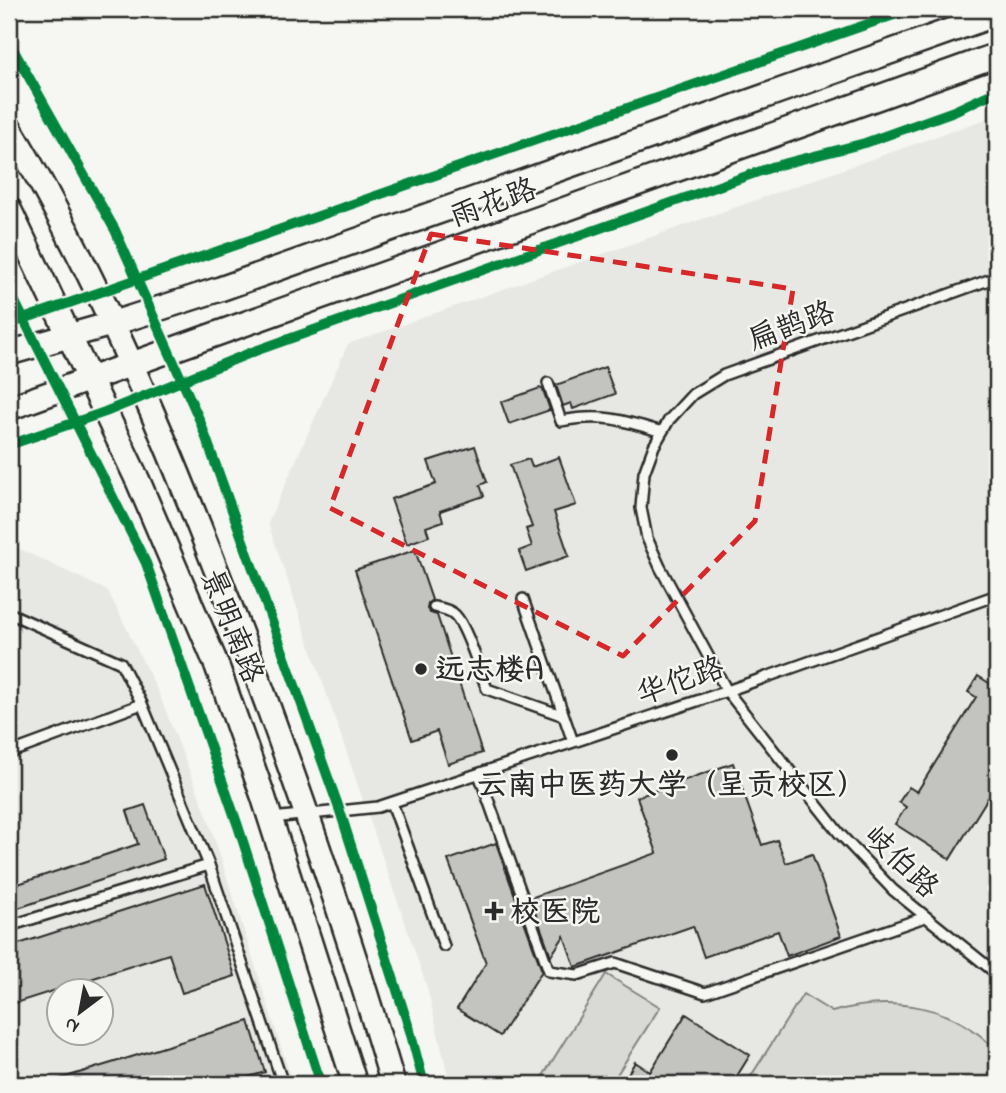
<svg xmlns="http://www.w3.org/2000/svg" width="1006" height="1093" viewBox="0 0 1006 1093" font-family="'Indie Flower','LXGW WenKai TC',sans-serif">
	<rect width="100%" height="100%" fill="#f6f6f2"/>
	<filter id="ink" filterUnits="userSpaceOnUse"><feTurbulence type="fractalNoise" baseFrequency=".0143" numOctaves="2"/><feDisplacementMap in="SourceGraphic" scale="14" xChannelSelector="R" yChannelSelector="G"/><feConvolveMatrix kernelMatrix="1 2 1 2 8 2 1 2 1" color-interpolation-filters="sRGB"/></filter>
	<g filter="url(#ink)">
		<path fill="#e7e7e3" fill-rule="evenodd" d="M 997,115 L 997,1084 L 450,1084 L 427,987 L 268,523 L 348,344 Z
			M 9,544 L 108,591 L 159,694 L 207,815 L 293,1084 L 9,1084 ZM 60,992 L 102,992 L 102,1034 L 60,1034 Z"/>
		<path fill="#d9d9d5" stroke="#828280" stroke-width="2" d="M 606,974 L 660,1007 L 611,1084 L 538,1084 Z
			M 803,994 L 832,1012 C 890,995 956,1004 997,1052 L 997,1084 L 746,1084 Z"/>
		<path fill="#c3c3c0" stroke="#2b2b2b" stroke-width="2" d="M 605,367 L 615,394 L 573,409 L 571,403 L 563,406 L 556,385 Z
			M 540,388 L 543,390 L 550,410 L 509,424 L 501,402 Z
			M 475,446 L 487,482 L 480,485 L 484,496 L 440,511 L 443,521 L 426,527 L 429,536 L 407,544 L 391,499 L 436,484 L 428,461 Z
			M 559,457 L 576,505 L 554,512 L 569,556 L 526,571 L 519,551 L 532,546 L 526,529 L 532,527 L 510,465 L 529,459 L 532,467 Z
			M 415,550 L 432,600 L 428,603 L 427,609 L 430,613 L 437,615 L 482,753 L 448,764 L 437,731 L 412,740 L 355,570 Z
			M 978,676 L 997,688 L 997,783 L 950,859 L 895,824 L 906,807 L 899,802 L 909,787 L 917,792 L 976,697 L 968,692 Z
			M 733,763 L 762,845 L 777,840 L 786,863 L 812,854 L 841,936 L 787,956 L 778,931 L 704,957 L 693,926 L 575,967 L 564,936 L 551,956 L 530,898 L 657,853 L 637,797 Z
			M 145,805 L 164,859 L 9,911 L 9,887 L 138,844 L 127,811 Z
			M 496,843 L 542,971 L 500,1036 L 457,1009 L 486,963 L 448,860 Z
			M 205,884 L 235,976 L 182,993 L 169,954 L 9,1005 L 9,947 Z
			M 686,1014 L 750,1055 L 732,1084 L 622,1084 L 635,1062 L 650,1072 Z
			M 249,1021 L 265,1072 L 225,1084 L 57,1084 L 56,1080 Z"/>
		<g fill="none" stroke-linecap="round" stroke-linejoin="round">
			<g stroke="#2b2b2b" stroke-width="14">
				<path id="service" d="M 997,277 L 724,375 L 693,394 L 669,420 L 654,446 L 644,473 L 641,508 L 647,538 L 660,567 L 727,691 L 839,833 L 893,890 L 997,974
					M 548,383 L 561,421 C 602,413 623,420 662,432
					M 523,599 L 573,742
					M 434,607 C 441,608 450,610 455,615 C 467,627 480,672 487,689 L 564,716
					M 9,613 L 121,663 L 142,704 L 209,865 L 283,1084
					M 9,753 L 142,704
					M 479,774 L 549,971 L 577,975 L 615,963 L 705,993 L 925,917
					M 392,803 L 444,946
					M 272,818 L 378,807 L 727,691 L 997,595
					M 9,926 L 209,865"/>
			</g>
			<g stroke="#2b2b2b" stroke-width="28">
				<path id="tertiary" d="M 9,127 C 98,276 165,436 227,598 C 289,757 345,920 393,1084
					M 9,209 L 138,481 L 217,666 L 263,796 L 355,1084
					M 9,353 L 111,324 L 220,289 L 997,14
					M 9,408 L 997,55"/>
			</g>
			<use href="#service" stroke="#f6f6f2" stroke-width="9"/>
			<use href="#tertiary" stroke="#f6f6f2" stroke-width="23"/>
			<g stroke="#f6f6f2" stroke-width="15">
				<path id="cycleway" d="M 9,42 L 115,230 L 200,421 L 340,811 L 410,1031 L 424,1084
					M 9,290 L 146,563 L 238,826 L 321,1084
					M 9,324 L 911,9
					M 9,445 L 105,412 L 255,351 L 775,166 L 865,143 L 954,111 L 997,91"/>
			</g>
			<use href="#cycleway" stroke="#00873e" stroke-width="10"/>
		</g>
	</g>
	<path fill="none" stroke="#d62828" stroke-width="5" stroke-dasharray="14 9" stroke-linejoin="round" d="M 431,234 L 793,289 L 755,521 L 623,656 L 330,508 Z"/>
	<g fill="#2b2b2b" stroke="#f6f6f2" stroke-width="2.5">
		<circle cx="421" cy="669" r="7"/>
		<circle cx="672" cy="755" r="7"/>
		<path d="M490.5 900.5h7v7h7v7h-7v7h-7v-7h-7v-7h7z"/>
	</g>
	<g text-anchor="middle" stroke-width="5" stroke-linejoin="round" paint-order="stroke">
		<g font-size="30" fill="#2b2b2b" stroke="#f6f6f2">
			<text transform="translate(493 202) rotate(-20)" y="10">雨花路</text>
			<text transform="translate(791 325) rotate(-20)" y="10">扁鹊路</text>
			<text transform="translate(233 626) rotate(68)" y="10">景明南路</text>
			<text transform="translate(680 680) rotate(-19)" y="10">华佗路</text>
			<text transform="translate(902 861) rotate(44)" y="10">岐伯路</text>
		</g>
		<g font-size="30" font-weight="bold" fill="#2b2b2b" stroke="#f6f6f2" text-anchor="start">
			<text x="435" y="679">远志楼A</text>
			<text x="672" y="794" text-anchor="middle">云南中医药大学（呈贡校区）</text>
			<text x="510" y="921">校医院</text>
		</g>
	</g>
	<rect width="1006" height="1093" fill="none" stroke="#f6f6f2" stroke-width="35"/>
	<rect x="18" y="18" width="971" height="1058" fill="none" stroke="#2b2b2b" stroke-width="2.5" filter="url(#ink)"/>
	<g transform="translate(80 1012) rotate(212)"><circle r="33" fill="#f6f6f2" stroke="#a5a5a2" stroke-width="2"/>
	<path d="M0-5L12 26L0 18L-12 26Z" fill="#2b2b2b"/>
	<text y="-10" font-size="19" font-weight="bold" text-anchor="middle" fill="#2b2b2b">N</text>
	</g>
</svg>
